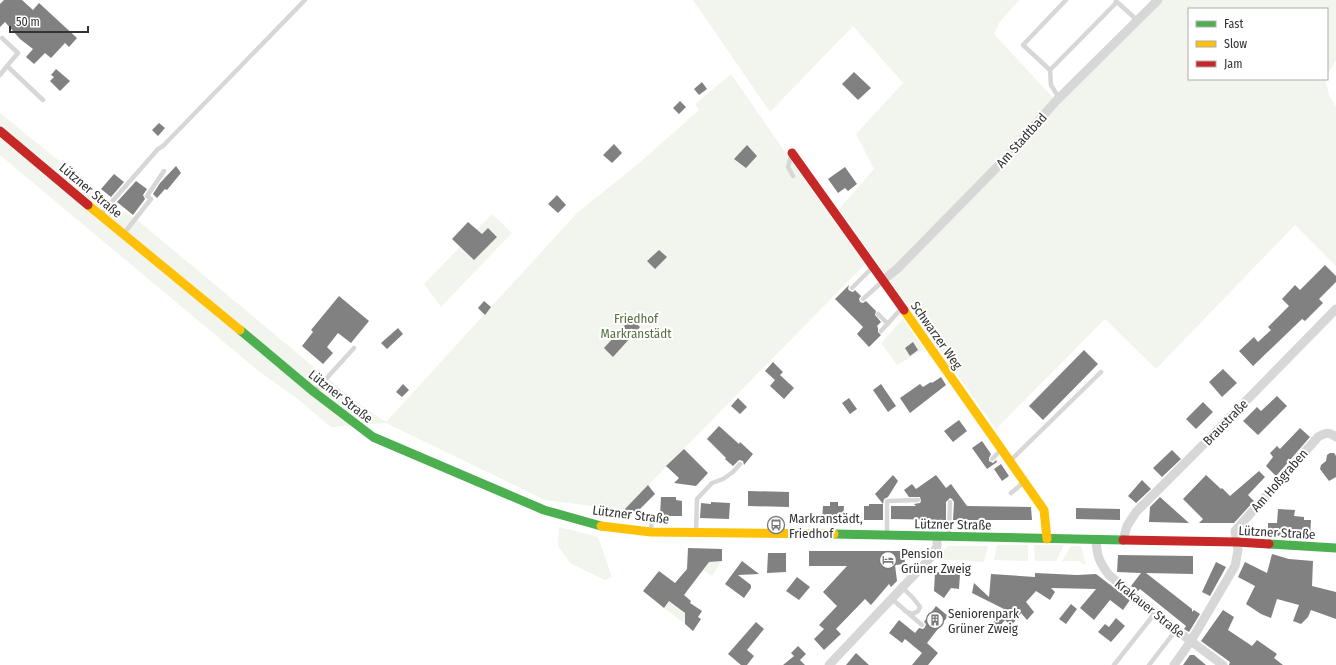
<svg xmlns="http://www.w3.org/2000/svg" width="1336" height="665" viewBox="0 0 1336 665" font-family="'Fira Sans Condensed',sans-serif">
	<rect width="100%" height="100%" fill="#fff"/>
	<path fill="#f1f5ed" d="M 693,0 L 1019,0 L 999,23 L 994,34 L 1056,101 L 1158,0 L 1336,0 L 1336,60 L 1327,76 L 1327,9 L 1189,9 L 1189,79 L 1325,79 L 1329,95 L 1336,107 L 1336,266 L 1295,225 L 1156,369 L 1105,319 L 996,429 L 839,209 L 874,169 L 856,134 L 903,83 L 853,26 L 770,112 Z
		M 731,74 L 794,165 L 865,264 L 624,510 L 545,500 L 386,423 L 331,427 L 299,400 L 256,369 L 0,155 L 0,113 L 111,203 L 136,219 L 356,402 L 386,422 L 577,213 L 638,164 L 699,110 L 695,104 Z
		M 492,214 L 512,233 L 441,307 L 424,284 Z
		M 903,319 L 924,349 L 897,365 L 881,343 Z
		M 559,527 L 598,537 L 612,577 L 605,580 L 570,563 L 558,546 Z
		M 997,545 L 1028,545 L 1028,561 L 994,560 Z
		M 1034,545 L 1064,545 L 1056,561 L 1035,561 Z
		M 948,546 L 988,546 L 984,562 L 936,559 Z
		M 1071,546 L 1081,546 L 1086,565 L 1078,561 L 1062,561 Z
		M 722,561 L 712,576 L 703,570 L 709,562 Z
		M 669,601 L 686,615 L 685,617 L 685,624 L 664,608 Z"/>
	<path fill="#818181" d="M 4,0 L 22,0 L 33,10 L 39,3 L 77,38 L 69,47 L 65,43 L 51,58 L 45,53 L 34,64 L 26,57 L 33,49 L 20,39 L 5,22 L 0,27 L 0,4 Z
		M 56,69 L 70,81 L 60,91 L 50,81 L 54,77 L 51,75 Z
		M 854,72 L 871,88 L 858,100 L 842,84 Z
		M 702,82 L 707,89 L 699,95 L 694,89 Z
		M 680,101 L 686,107 L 679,114 L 673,108 Z
		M 159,123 L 165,128 L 158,136 L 152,130 Z
		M 614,144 L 622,153 L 612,163 L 603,155 Z
		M 747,145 L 757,156 L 746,168 L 734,159 Z
		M 176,166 L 181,173 L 167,190 L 165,189 L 157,198 L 153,194 L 160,183 Z
		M 845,167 L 857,184 L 848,191 L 845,188 L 838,193 L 828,179 Z
		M 114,174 L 124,182 L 111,197 L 101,189 Z
		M 136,181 L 147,189 L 143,195 L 145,199 L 133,215 L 117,202 Z
		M 557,195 L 566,205 L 558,213 L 548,204 Z
		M 468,222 L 482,234 L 488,228 L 497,237 L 474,260 L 452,239 Z
		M 659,250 L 667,257 L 655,269 L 647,261 Z
		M 1325,265 L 1336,276 L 1336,282 L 1319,299 L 1323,303 L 1305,321 L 1302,319 L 1253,366 L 1239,351 L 1254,337 L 1258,342 L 1271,330 L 1268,327 L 1289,306 L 1282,299 L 1295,285 L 1300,290 Z
		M 849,285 L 848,289 L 850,291 L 853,292 L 855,290 L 861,296 L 859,299 L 860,302 L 863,303 L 866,301 L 876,311 L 875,315 L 881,322 L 877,326 L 878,328 L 878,332 L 881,335 L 869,347 L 857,334 L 863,327 L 835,299 Z
		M 339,296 L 369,321 L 351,343 L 338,333 L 327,347 L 333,353 L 323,364 L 302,346 L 313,332 L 311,330 Z
		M 484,301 L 491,307 L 485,315 L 478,308 Z
		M 628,316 L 640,327 L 613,357 L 604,348 L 625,325 L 622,322 Z
		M 398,328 L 403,334 L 387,349 L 381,343 Z
		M 913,342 L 918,350 L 910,356 L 905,348 Z
		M 1084,350 L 1098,364 L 1043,420 L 1029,406 Z
		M 773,362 L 783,372 L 780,375 L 794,388 L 784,399 L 770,386 L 775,380 L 765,371 Z
		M 1223,369 L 1237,383 L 1222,397 L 1209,382 Z
		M 941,377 L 946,385 L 910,413 L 900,398 L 920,384 L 923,387 L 931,382 L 932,383 Z
		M 403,384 L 409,390 L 402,397 L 396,392 Z
		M 881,384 L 896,406 L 888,412 L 873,390 Z
		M 1277,396 L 1287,406 L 1258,435 L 1243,421 L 1257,407 L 1261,411 Z
		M 738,398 L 747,407 L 740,414 L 731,406 Z
		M 849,398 L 857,409 L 850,414 L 842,403 Z
		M 1203,402 L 1213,412 L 1196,429 L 1186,419 Z
		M 959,420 L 967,431 L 953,442 L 944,431 Z
		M 719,426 L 739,444 L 740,442 L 753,454 L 744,465 L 743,461 L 739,460 L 733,466 L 725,459 L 726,458 L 707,439 Z
		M 1300,428 L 1310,437 L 1277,475 L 1275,475 L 1266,466 L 1273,457 L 1270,453 L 1277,446 L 1280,449 Z
		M 982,441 L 991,454 L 989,458 L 989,461 L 993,463 L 996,460 L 997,462 L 987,469 L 972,448 Z
		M 684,449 L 708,473 L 696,486 L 674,483 L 679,478 L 666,466 Z
		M 1172,450 L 1181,459 L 1162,477 L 1153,468 Z
		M 1330,453 L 1334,453 L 1336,456 L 1336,477 L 1329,481 L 1320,469 L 1321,465 L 1326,461 L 1327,455 Z
		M 1001,464 L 1009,476 L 1002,481 L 994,469 Z
		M 1259,471 L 1265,477 L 1248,495 L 1254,501 L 1234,523 L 1199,523 L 1203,519 L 1183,499 L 1206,475 L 1221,489 L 1222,488 L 1230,496 Z
		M 893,475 L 898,481 L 888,497 L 884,499 L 883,504 L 875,494 Z
		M 936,475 L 946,488 L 951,484 L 967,506 L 1031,507 L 1032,520 L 953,520 L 954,502 L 952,499 L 950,498 L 946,502 L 946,520 L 891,519 L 891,506 L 916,506 L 914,504 L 920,503 L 921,501 L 920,497 L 909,497 L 904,490 L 912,484 L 916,489 Z
		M 1142,480 L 1151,489 L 1136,503 L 1128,496 Z
		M 648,485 L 655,494 L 636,513 L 624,510 Z
		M 748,491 L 789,492 L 789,507 L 748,506 Z
		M 661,497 L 676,497 L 676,500 L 682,501 L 682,516 L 660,516 Z
		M 1160,497 L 1189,523 L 1149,522 L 1150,507 Z
		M 711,502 L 730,503 L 729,519 L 700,518 L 701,503 L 711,504 Z
		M 830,502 L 838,502 L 838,506 L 844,506 L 843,522 L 822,521 L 823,506 L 830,506 Z
		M 869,504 L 883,504 L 883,520 L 864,520 L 864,506 L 869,506 Z
		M 1076,508 L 1120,509 L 1120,520 L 1076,519 Z
		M 1278,509 L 1295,510 L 1294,516 L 1304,517 L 1304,520 L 1311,520 L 1310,538 L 1268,535 L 1268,523 L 1277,523 Z
		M 688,548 L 722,549 L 722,561 L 709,562 L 684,595 L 691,601 L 690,603 L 702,611 L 698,617 L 701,619 L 693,631 L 685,624 L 685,613 L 669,601 L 664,608 L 643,591 L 659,571 L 675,583 L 687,569 Z
		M 809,551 L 904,551 L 905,564 L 895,565 L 897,581 L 891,587 L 889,584 L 871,605 L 865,599 L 836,629 L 841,634 L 824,650 L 814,639 L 824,629 L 819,625 L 837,606 L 823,592 L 847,566 L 809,566 Z
		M 768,553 L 786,553 L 786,572 L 767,573 Z
		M 1272,554 L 1289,559 L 1313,561 L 1312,586 L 1336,592 L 1336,619 L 1311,610 L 1308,617 L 1301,624 L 1293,621 L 1299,605 L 1277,599 L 1271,618 L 1261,614 L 1246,604 L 1255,586 L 1238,577 L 1245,562 L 1267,573 Z
		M 1118,555 L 1193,556 L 1193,574 L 1146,573 L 1192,609 L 1192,612 L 1194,610 L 1200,614 L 1189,632 L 1184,629 L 1186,626 L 1140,589 L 1138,591 L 1131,586 L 1141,573 L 1117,572 Z
		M 742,561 L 759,574 L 738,575 L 751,585 L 751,588 L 744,598 L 725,584 Z
		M 1216,562 L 1226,567 L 1210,596 L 1202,592 Z
		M 935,572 L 960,574 L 959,589 L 951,588 L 944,598 L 934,591 Z
		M 1035,573 L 1077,575 L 1096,574 L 1130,600 L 1123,610 L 1110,600 L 1094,620 L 1080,608 L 1096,589 L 1051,588 L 1055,592 L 1050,600 L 1036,591 L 1026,602 L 1034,612 L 1027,620 L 1021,613 L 1011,626 L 1005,620 L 993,634 L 987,630 L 1004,609 L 972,593 L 974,583 L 989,597 L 991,574 L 1035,577 Z
		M 797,577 L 810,587 L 799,600 L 786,591 Z
		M 1071,604 L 1077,609 L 1066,624 L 1059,619 Z
		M 936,606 L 948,616 L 927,643 L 938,653 L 928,665 L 912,665 L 922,653 L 905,639 L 902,643 L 889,633 L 899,620 L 915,633 L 919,628 L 923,629 L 925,627 L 926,624 L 924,622 Z
		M 1223,610 L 1234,617 L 1228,630 L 1252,646 L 1257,640 L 1277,654 L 1274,658 L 1283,665 L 1229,665 L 1230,662 L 1201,641 Z
		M 1116,618 L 1125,626 L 1111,642 L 1098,632 L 1105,624 L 1109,627 Z
		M 756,622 L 764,629 L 747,650 L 754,656 L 747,665 L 741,665 L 728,654 Z
		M 798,646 L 806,654 L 800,660 L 805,665 L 783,665 L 794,656 L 791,653 Z
		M 856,653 L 869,665 L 846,665 Z
		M 1190,655 L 1194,655 L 1206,665 L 1183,665 Z"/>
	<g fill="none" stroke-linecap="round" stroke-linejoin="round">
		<path stroke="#d7d7d7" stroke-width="4.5" d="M 1116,1 L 1137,20
			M 2,38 L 18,53 L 7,66
			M 1050,70 L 1117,2
			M 0,75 L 7,66 L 43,100
			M 1059,98 L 1051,85 L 1050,70 L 1023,45 L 1066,0
			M 791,156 L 788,167 L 793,176
			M 102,213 L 158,149 L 163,146 L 305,0
			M 125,232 L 151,199 L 147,196 L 164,171
			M 852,288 L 872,268
			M 863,299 L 882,282
			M 878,314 L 888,324
			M 881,331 L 901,309
			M 315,391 L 354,348
			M 992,459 L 1000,451
			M 1011,460 L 1101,372
			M 1011,493 L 1023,483
			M 651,530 L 652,515
			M 696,531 L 697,499 L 712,483 L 723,479 L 733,472 L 740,464
			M 887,534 L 887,501 L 918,500
			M 949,534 L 950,502
			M 903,588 L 914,599 L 920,607 L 918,611 L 913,614 L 905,611
			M 892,599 L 922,625
			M 1114,665 L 1155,613
			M 1149,665 L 1176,630"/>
		<path stroke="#d7d7d7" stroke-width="9" d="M 883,280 L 897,269 L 1006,158 L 1056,101 L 1158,0
			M 1096,540 C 1097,556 1099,562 1109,575 L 1176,630 L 1223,665
			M 1123,540 L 1127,526 L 1136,512 L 1192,456 L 1336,309
			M 829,665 L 932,556 L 937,546 L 937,536
			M 1174,665 L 1191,641 L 1235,566 L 1238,550 L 1235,531 L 1318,437 C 1325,433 1329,431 1336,437"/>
		<path stroke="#4caf50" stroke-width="9" d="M 240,330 L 314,392 L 373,437 L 544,510 L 601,526
			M 834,534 L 1123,540
			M 1269,544 L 1336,548"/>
		<path stroke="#ffc107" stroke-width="9" d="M 88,205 L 240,330
			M 904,310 L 1044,510 L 1047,539
			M 601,526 L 651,532 L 834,534"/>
		<path stroke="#c62828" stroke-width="9" d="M 0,131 L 88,205
			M 792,153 L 904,310
			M 1123,540 L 1237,542 L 1269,544"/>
	</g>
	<defs>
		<g id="bus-ring" transform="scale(0.9)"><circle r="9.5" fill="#fff" stroke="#7a7a7a" stroke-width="1.5"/><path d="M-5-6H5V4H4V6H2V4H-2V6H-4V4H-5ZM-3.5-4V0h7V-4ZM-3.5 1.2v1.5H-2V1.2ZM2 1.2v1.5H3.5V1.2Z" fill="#7a7a7a"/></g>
		<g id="hotel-ring" transform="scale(0.9)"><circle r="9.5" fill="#fff" stroke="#7a7a7a" stroke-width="1.5"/><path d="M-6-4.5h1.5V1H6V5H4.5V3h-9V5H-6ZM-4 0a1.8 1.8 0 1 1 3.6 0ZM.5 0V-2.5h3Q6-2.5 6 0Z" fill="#7a7a7a"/></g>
		<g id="building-ring" transform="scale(0.9)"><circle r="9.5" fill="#fff" stroke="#7a7a7a" stroke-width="1.5"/><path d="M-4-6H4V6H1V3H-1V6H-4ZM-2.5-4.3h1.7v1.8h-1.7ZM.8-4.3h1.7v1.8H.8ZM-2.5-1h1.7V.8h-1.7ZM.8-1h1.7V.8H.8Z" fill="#7a7a7a"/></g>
	</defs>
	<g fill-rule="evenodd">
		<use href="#bus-ring" x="776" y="525"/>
		<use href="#hotel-ring" x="888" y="560"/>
		<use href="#building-ring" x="935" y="620"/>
	</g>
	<g text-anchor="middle" stroke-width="4" stroke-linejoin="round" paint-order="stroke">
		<g font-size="13" fill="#333" stroke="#fff">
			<text transform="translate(1021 140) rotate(-48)" y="5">Am Stadtbad</text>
			<text transform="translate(91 190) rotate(40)" y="5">Lützner Straße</text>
			<text transform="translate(937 335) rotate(55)" y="5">Schwarzer Weg</text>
			<text transform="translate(341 396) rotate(38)" y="5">Lützner Straße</text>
			<text transform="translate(1225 422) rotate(-46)" y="5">Braustraße</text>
			<text transform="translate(1279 480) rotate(-49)" y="5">Am Hoßgraben</text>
			<text transform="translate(631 514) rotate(7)" y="5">Lützner Straße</text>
			<text transform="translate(953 524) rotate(1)" y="5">Lützner Straße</text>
			<text transform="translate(1277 532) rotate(3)" y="5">Lützner Straße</text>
			<text transform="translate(1150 608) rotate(39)" y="5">Krakauer Straße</text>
		</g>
		<g font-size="13" fill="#56703f" stroke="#fff">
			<text x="636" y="323">Friedhof<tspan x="636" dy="15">Markranstädt</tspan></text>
		</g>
		<g font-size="13" fill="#333" stroke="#fff" text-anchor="start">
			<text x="789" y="523">Markranstädt,<tspan x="789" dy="15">Friedhof</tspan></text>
			<text x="901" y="558">Pension<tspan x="901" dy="15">Grüner Zweig</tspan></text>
			<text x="948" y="618">Seniorenpark<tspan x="948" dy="15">Grüner Zweig</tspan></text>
		</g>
	</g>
	<rect x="1188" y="8" width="140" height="72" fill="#ffffff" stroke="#adadad"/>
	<rect x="1196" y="21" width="20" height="6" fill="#4caf50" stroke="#adadad"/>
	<text x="1224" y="28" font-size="12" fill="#333333">Fast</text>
	<rect x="1196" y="41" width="20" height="6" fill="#ffc107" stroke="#adadad"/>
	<text x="1224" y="48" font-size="12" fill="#333333">Slow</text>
	<rect x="1196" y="61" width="20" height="6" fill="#c62828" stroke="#adadad"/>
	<text x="1224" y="68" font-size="12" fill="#333333">Jam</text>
	<path d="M10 26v6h78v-6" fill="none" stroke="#333333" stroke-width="2"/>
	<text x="16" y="26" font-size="12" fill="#333333" stroke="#ffffff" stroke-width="3" paint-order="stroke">50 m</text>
</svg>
